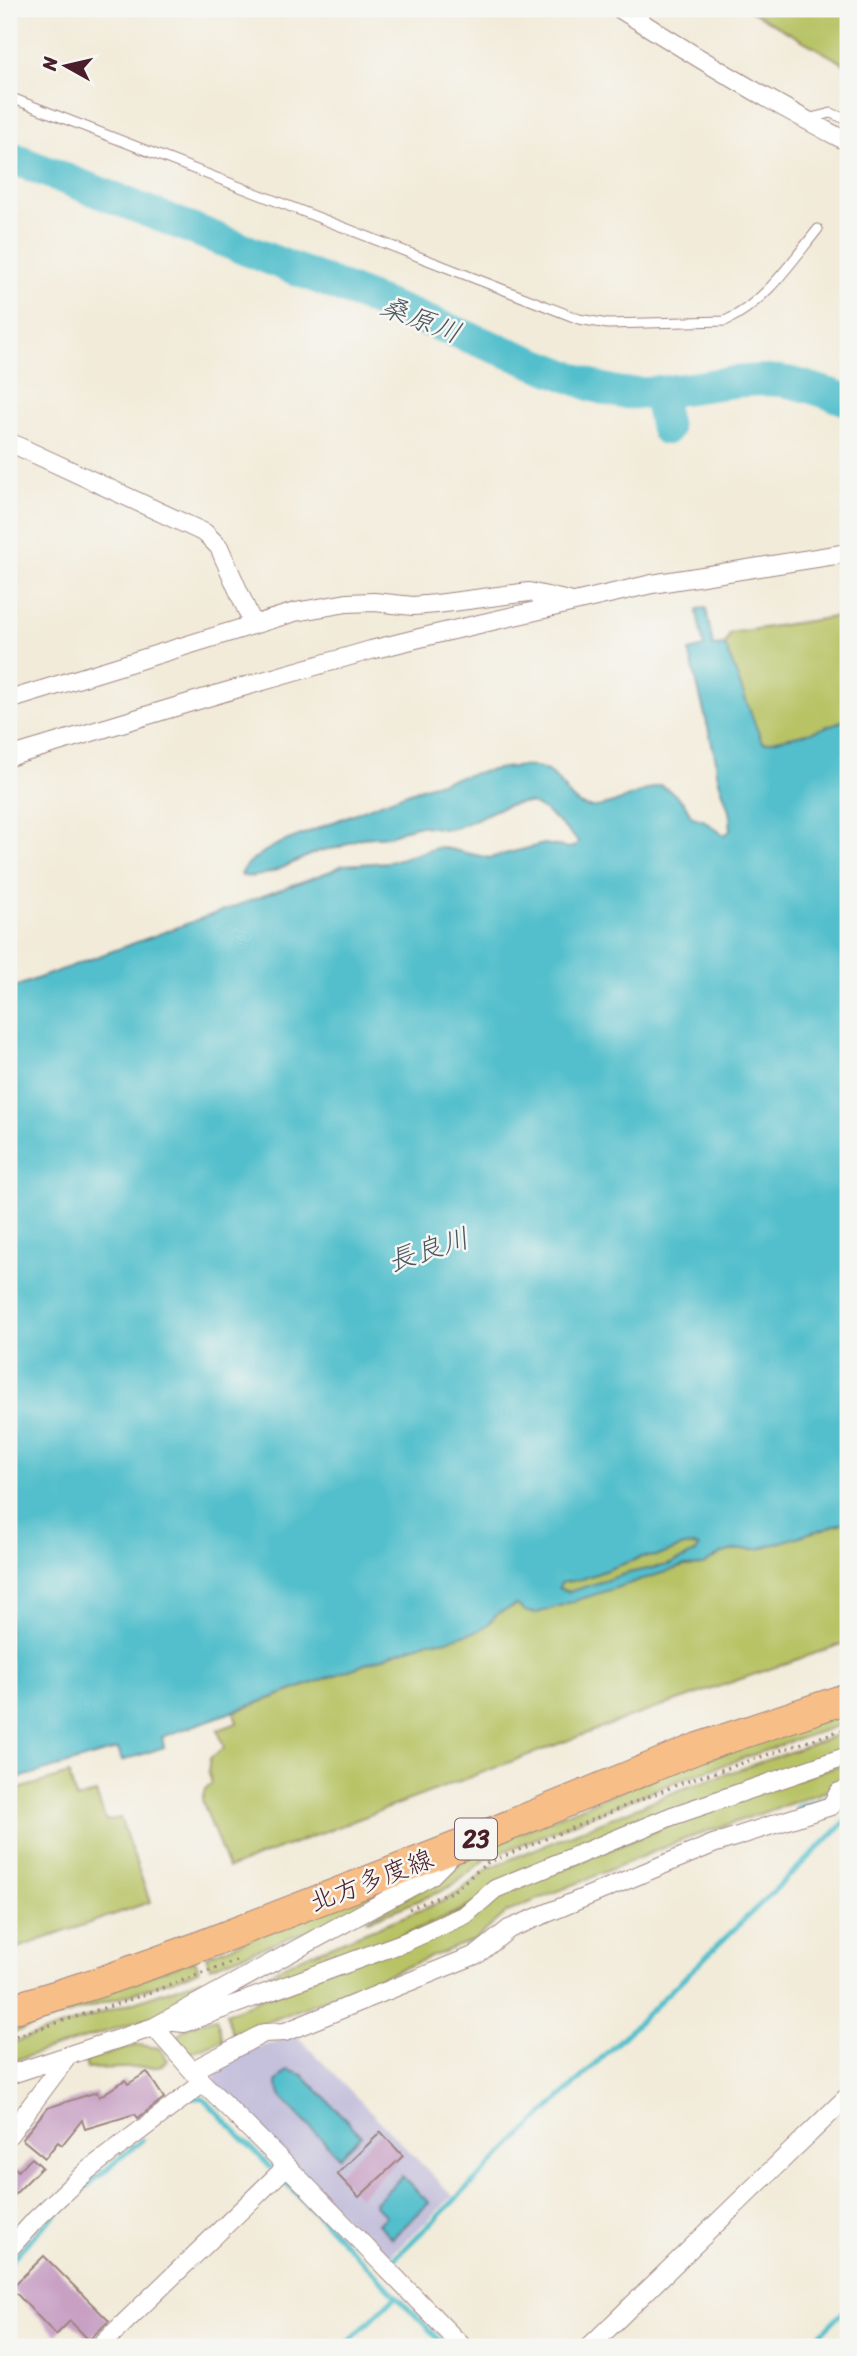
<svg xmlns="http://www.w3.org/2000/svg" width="857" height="2356" viewBox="0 0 857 2356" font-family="Sriracha,'Klee One',sans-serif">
	<rect width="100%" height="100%" fill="#f6f6f2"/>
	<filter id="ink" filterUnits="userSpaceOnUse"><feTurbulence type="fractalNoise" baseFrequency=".0143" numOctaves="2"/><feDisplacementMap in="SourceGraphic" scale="14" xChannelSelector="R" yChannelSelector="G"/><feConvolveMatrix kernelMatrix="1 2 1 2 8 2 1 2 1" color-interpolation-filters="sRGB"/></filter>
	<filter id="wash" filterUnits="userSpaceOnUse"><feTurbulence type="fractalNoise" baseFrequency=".00686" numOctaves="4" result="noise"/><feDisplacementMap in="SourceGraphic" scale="28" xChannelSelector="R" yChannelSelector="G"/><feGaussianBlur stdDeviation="1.57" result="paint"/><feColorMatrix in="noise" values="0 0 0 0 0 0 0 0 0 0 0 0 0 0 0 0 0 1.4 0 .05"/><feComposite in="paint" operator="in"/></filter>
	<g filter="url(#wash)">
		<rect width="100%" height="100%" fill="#f2ebd9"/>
		<path fill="#c5c0db" d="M 296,2035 L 453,2196 L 386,2260 L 216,2085 L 214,2075 L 218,2066 L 247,2051 Z"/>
		<path fill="#b7c365" stroke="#807148" stroke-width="2" d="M 747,9 L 848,9 L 848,66 Z
			M 848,615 L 848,719 L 812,732 L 764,743 L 761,740 L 725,645 L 730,633 Z
			M 848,1521 L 848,1642 L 625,1719 L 228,1868 L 202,1800 L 205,1789 L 212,1783 L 208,1771 L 210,1758 L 224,1748 L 218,1730 L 237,1723 L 234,1712 L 429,1641 L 443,1641 L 488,1624 L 498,1613 L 516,1605 L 527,1612 L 537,1613 L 684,1566 L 703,1565 L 720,1554 L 733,1550 L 759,1549 Z
			M 693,1545 L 699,1547 L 696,1552 L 685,1558 L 668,1565 L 628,1573 L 569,1592 L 559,1588 L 560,1583 L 582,1579 L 642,1557 L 658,1556 L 684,1546 Z
			M 848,1709 L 848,1722 L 677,1781 L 485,1859 L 455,1884 L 439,1892 L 368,1921 L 367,1919 L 447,1876 L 476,1850 L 670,1771 Z
			M 848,1732 L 848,1751 L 458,1913 L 222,2004 L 220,1998 L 300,1958 L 443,1901 L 456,1894 L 489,1868 L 682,1789 Z
			M 848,1762 L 848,1784 L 682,1840 L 507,1912 L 476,1939 L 233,2036 L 226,2014 L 501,1892 L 674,1821 Z
			M 69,1774 L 76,1799 L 96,1793 L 106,1821 L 120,1818 L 150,1902 L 9,1951 L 9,1792 Z
			M 428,1870 L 345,1917 L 210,1967 L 206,1956 Z
			M 298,1944 L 217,1988 L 213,1976 Z
			M 195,1960 L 199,1971 L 9,2034 L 9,2021 Z
			M 202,1979 L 207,1993 L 169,2012 L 9,2062 L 9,2044 Z
			M 216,2018 L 223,2040 L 184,2055 L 175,2043 C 178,2025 201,2023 216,2018 Z
			M 138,2045 L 159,2048 L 168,2060 L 159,2067 L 87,2069 L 85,2061 Z"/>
		<path fill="#52bfcc" stroke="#4e6f7c" stroke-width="2" fill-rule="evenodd" d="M 706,608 L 713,646 L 725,645 L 761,740 L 764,743 L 812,732 L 848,719 L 848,1521 L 759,1549 L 733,1550 L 720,1554 L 703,1565 L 684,1566 L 537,1613 L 527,1612 L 516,1605 L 498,1613 L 488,1624 L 478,1631 L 443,1641 L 429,1641 L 162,1737 L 164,1747 L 122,1761 L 118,1749 L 9,1781 L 9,989 L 331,871 L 343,865 L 389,862 L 440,847 L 489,858 L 544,844 L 569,848 L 576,846 L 578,841 C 567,831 542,804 529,803 C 504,800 476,822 454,828 C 440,832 430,824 417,826 C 408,827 401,832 392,835 C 382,838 371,836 361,838 C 352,840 345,846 336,848 C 331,849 326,849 320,851 C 301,857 261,883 241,875 C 244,865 258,856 267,850 C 283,840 304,835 321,827 C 364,810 407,791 451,779 C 475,773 511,764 535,767 C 561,769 564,804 589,807 C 607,809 641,791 660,785 L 672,792 L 684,803 L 692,817 L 703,820 L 724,835 L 730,831 C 734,806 715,785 716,760 L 689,651 L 704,647 L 697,612 L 698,609 ZM 693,1545 L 699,1547 L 696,1552 L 685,1558 L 668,1565 L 629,1573 L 569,1592 L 559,1588 L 561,1583 L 582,1579 L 642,1557 L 658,1556 L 684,1546 Z
			M 288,2070 L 303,2075 L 361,2135 L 339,2157 L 281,2097 L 276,2082 Z
			M 402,2176 L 429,2203 L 392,2238 L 378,2224 L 386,2216 L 374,2204 Z"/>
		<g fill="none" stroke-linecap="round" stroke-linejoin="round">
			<path stroke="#52bfcc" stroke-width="5" d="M 797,1808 L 830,1797
				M 193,2098 L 203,2098 L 270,2167
				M 282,2179 L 446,2347
				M 392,2261 L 848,1819
				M 9,2263 C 49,2217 95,2178 142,2140
				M 343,2347 L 396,2296
				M 807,2347 L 848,2307"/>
			<path stroke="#52bfcc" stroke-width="32" d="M 9,157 L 593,386 C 603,389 614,392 624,393 C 676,396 728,376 781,381 C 804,384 826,393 848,400
				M 658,391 L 666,429"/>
		</g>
		<g id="blocks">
			<path fill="#c8a0c4" d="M 147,2072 L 164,2098 L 138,2118 L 135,2114 L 85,2129 L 82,2120 L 62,2145 L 58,2142 L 45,2158 L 22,2139 L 47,2108 L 97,2092 L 99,2097 L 125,2080 L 128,2084 Z
				M 381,2132 L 403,2156 L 359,2197 L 337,2174 Z
				M 32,2158 L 42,2167 L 9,2200 L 9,2162 L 18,2171 Z
				M 44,2256 L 109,2321 L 89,2340 L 70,2321 L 56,2335 L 11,2288 Z"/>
		</g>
	</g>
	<g filter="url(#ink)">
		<use href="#blocks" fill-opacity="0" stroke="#9e8582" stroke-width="2"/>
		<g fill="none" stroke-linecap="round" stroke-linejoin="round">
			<g stroke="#9e8582" stroke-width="11">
				<path id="service" d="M 9,97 L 579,319 L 608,324 L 725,321 C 764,304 792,261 818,229
					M 807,119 L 831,113 L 848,120"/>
			</g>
			<g stroke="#9e8582" stroke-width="20">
				<path id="minor" d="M 620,9 C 694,56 770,102 848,142
					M 9,442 L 205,533 L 219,547 L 253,624
					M 9,700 L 295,612 L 347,603 L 374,602 L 413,606 L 437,604 L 529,592 L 569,601
					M 9,757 L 225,692 L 371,650 L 436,634 L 652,584 L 848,553
					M 165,2021 L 184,2023 L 405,1942 L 465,1915 L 495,1889 L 672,1816 L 848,1756
					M 154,2027 L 203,2083 L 287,2166 L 463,2347
					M 193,2070 L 264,2033 L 285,2032 L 478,1954 L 509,1929 L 713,1844 L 831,1806 L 839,1792 L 848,1790
					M 9,2075 L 154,2027 L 431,1876 L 451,1856
					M 9,2135 L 68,2056
					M 9,2249 L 36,2219 L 88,2170 L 203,2083
					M 99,2347 L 287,2166
					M 589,2347 L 848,2096"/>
			</g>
			<g stroke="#9e8582" stroke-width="32">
				<path id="primary" d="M 9,2010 L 103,1981 L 198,1947 L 464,1844 L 698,1748 L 848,1698"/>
			</g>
			<path stroke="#9e8582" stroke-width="3.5" stroke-dasharray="2 5" stroke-linecap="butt" d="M 409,1909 L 453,1891 L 487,1863 L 679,1784 L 848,1728
				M 9,2038 L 123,2002 L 239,1960"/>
			<use href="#service" stroke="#fff" stroke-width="9"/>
			<use href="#minor" stroke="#fff" stroke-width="18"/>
			<use href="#primary" stroke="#f7be87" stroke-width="30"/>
		</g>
	</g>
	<g text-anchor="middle" stroke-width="5" stroke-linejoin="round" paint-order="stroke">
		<rect fill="#f6f6f2" stroke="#7e6067" stroke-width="2" x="455" y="1818.5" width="42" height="41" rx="5"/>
		<g font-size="24" font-weight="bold" fill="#4a1f2b">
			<text x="476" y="1847">23</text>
		</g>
		<g font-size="26" fill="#4a1f2b" stroke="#f6f6f2">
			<text transform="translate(371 1880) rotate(-21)" y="9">北方多度線</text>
		</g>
		<g font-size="28" font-style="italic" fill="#4d5763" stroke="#f6f6f2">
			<text transform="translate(421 319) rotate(21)" y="10">桑原川</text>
			<text transform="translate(428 1249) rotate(-18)" y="10">長良川</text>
		</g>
	</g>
	<rect width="857" height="2356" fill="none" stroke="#f6f6f2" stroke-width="35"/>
	<g transform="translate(66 66) rotate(278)" stroke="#f6f6f2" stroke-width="5" paint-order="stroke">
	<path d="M0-5L12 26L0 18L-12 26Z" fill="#4a1f2b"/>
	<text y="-10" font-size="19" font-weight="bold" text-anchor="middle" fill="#4a1f2b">N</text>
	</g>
</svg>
